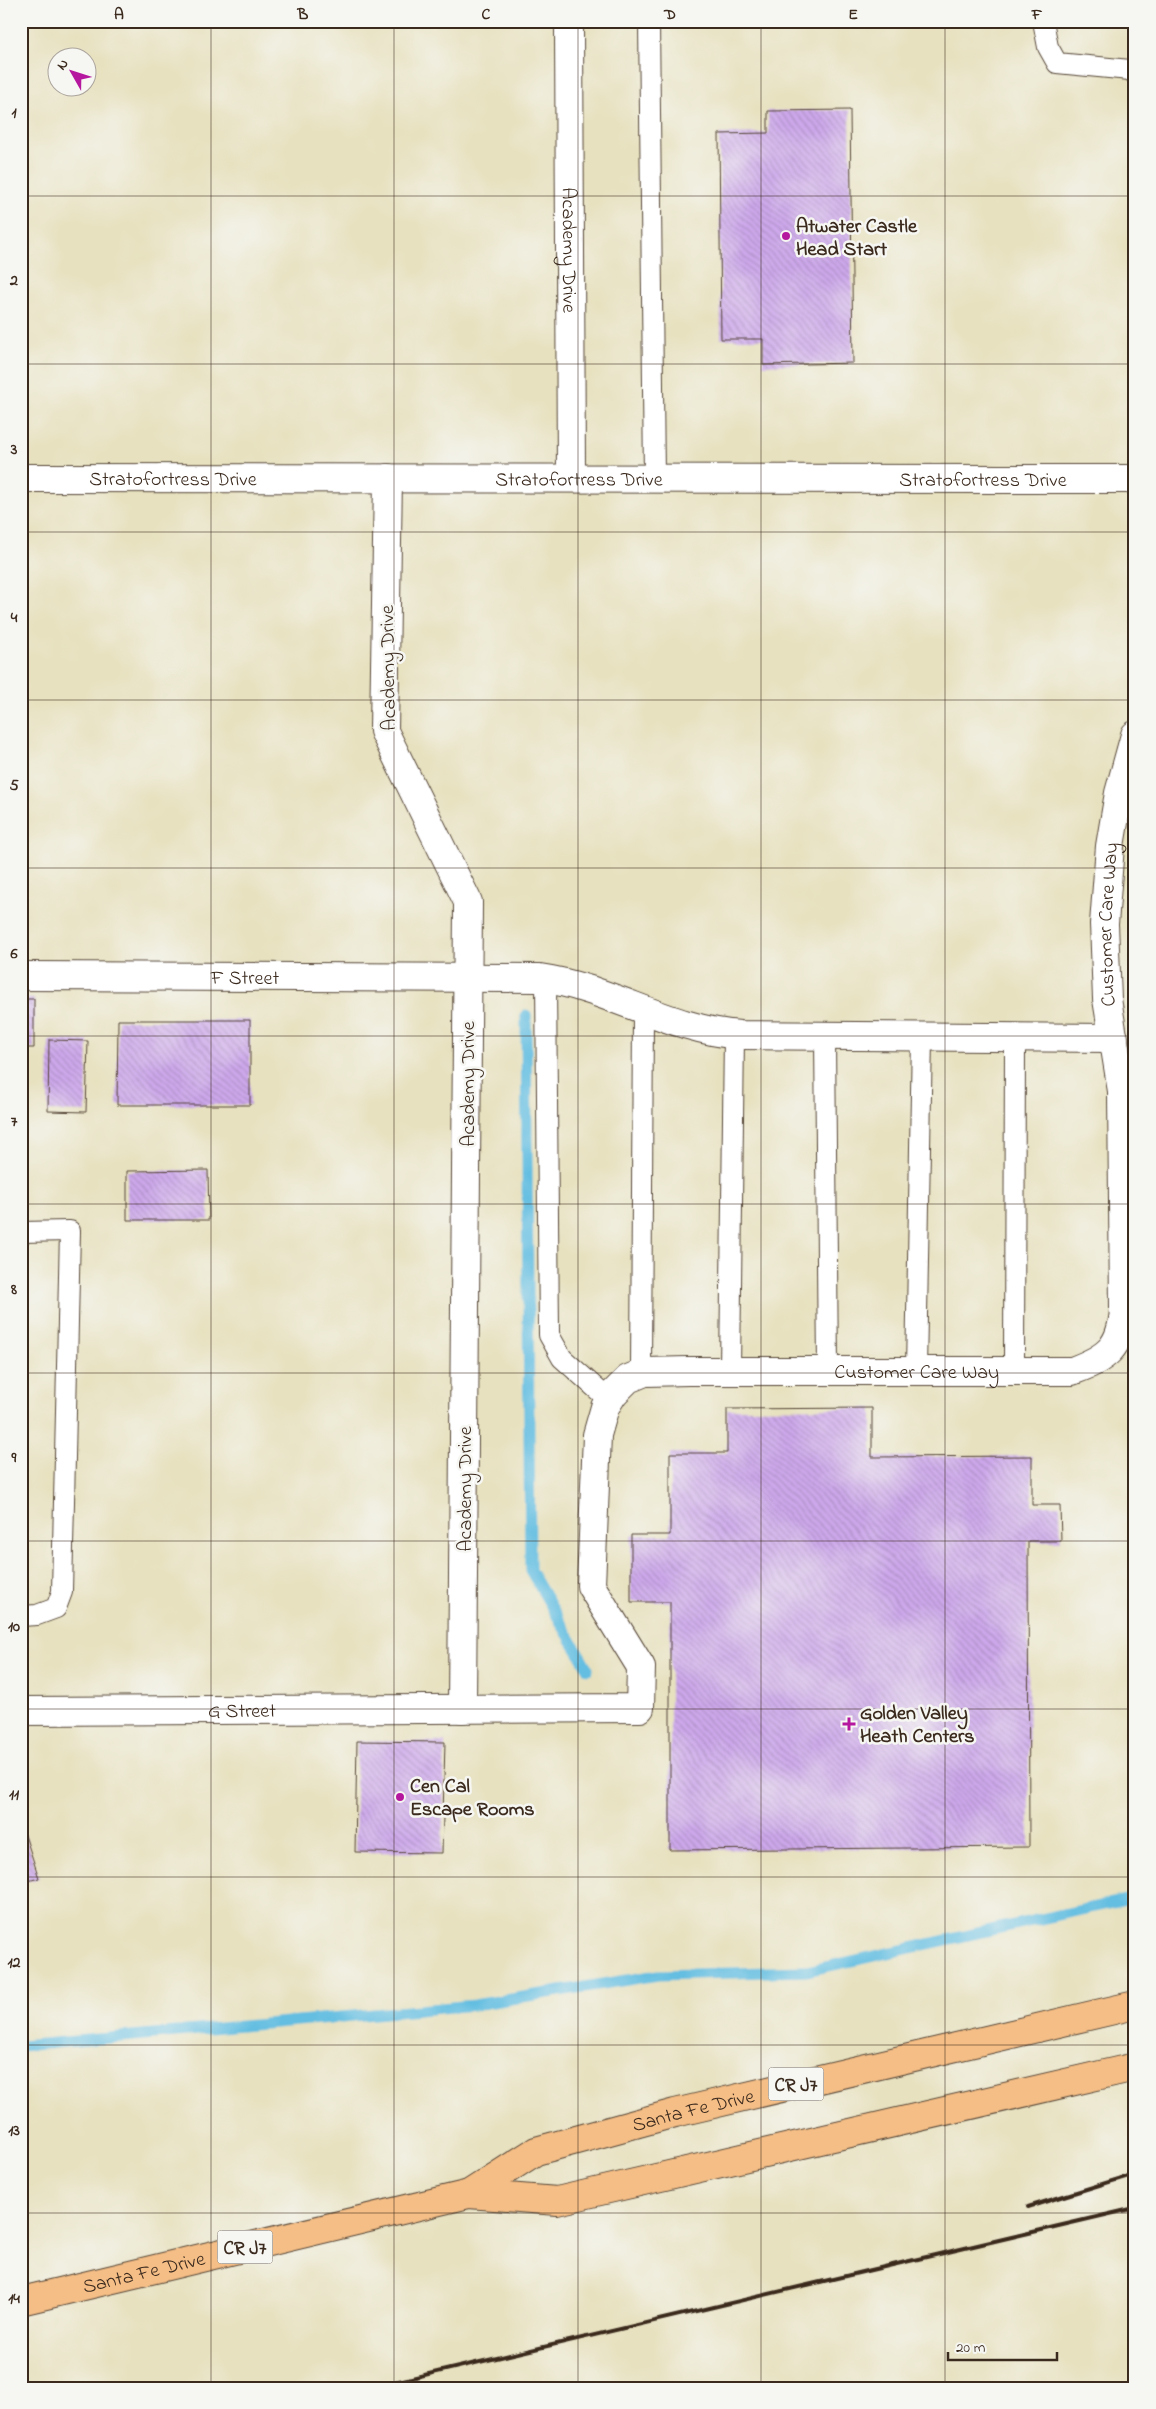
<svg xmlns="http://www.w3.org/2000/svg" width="1156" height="2409" viewBox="0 0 1156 2409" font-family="'Indie Flower',sans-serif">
	<defs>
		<pattern id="building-back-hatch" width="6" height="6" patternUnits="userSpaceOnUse" patternTransform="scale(1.25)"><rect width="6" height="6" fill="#cea9ec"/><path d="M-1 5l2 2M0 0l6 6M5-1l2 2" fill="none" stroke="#a88abf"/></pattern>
	</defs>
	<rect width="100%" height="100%" fill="#f6f6f2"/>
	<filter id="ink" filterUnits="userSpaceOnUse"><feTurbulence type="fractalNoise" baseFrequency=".02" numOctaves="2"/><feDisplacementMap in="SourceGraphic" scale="10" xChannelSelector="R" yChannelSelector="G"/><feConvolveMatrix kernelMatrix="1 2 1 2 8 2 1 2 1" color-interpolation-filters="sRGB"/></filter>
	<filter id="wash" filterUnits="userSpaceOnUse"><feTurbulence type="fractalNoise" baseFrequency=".0096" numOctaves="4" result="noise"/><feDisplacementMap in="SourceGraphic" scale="20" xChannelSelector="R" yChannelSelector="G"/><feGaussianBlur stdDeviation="1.12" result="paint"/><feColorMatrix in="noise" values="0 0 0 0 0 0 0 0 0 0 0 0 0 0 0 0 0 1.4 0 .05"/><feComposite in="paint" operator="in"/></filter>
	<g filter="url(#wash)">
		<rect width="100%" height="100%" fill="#e7e1bf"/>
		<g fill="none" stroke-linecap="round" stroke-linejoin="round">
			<path stroke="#63bee1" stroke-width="11" d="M 526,1015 L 530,1570 L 588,1669
				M 21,2046 L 474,2005 L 658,1975 L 807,1971 L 1135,1898"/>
		</g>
		<g id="blocks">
			<path fill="url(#building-back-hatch)" d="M 850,110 L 853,363 L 763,365 L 763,339 L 721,339 L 719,134 L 768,133 L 768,111 Z
				M 21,999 L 34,999 L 34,1048 L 21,1048 Z
				M 118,1020 L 250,1020 L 250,1105 L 117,1105 Z
				M 49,1040 L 88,1041 L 86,1112 L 48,1111 Z
				M 208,1170 L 209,1220 L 127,1220 L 127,1171 Z
				M 872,1408 L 872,1457 L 1032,1456 L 1032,1505 L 1060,1505 L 1061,1541 L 1028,1541 L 1029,1847 L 670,1850 L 670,1602 L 631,1602 L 631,1535 L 670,1535 L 670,1453 L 727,1453 L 727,1409 Z
				M 357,1741 L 445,1742 L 442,1853 L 355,1852 Z
				M 21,1823 L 39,1878 L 21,1883 Z"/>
		</g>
	</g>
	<g filter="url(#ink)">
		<use href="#blocks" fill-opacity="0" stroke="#554536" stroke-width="1"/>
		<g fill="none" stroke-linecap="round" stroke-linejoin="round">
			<g stroke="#554536" stroke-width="22">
				<path id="lane" d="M 649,21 L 654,478
					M 1043,21 L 1048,47 L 1057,63 L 1130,70 L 1135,74
					M 546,979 L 549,1335 L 562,1358 L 609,1400
					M 825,1036 L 828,1371
					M 21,1232 L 70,1231 L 62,1592 L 56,1608 L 37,1615 L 21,1616
					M 730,1371 L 734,1035
					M 916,1371 L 922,1037
					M 1014,1371 L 1015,1037
					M 641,1374 L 643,1010"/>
			</g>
			<g stroke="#554536" stroke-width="30">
				<g id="street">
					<path id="s1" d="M 569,21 L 571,478"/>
					<path id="s2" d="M 21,478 L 1135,479"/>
					<path d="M 388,478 L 384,731 L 468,902 L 462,1709"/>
					<path id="s3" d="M 21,976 L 540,978 C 610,988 670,1030 740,1035 L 1114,1038"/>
					<path id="s4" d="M 21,1711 L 640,1708 L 641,1667 L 591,1586 L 597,1435 L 605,1407 L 614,1393 L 628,1379 L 645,1372 L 689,1371 L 1072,1371 C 1107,1358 1121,1348 1124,1310 L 1122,1091 L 1107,999 L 1104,924 L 1110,846 L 1119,793 L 1135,735"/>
				</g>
			</g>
			<g stroke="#554536" stroke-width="30">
				<g id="primary">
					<path id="s5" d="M 469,2194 L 536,2151 L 675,2113 L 1135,2005"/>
					<path id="s6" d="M 21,2301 L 469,2194 L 557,2201 L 1135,2067"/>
				</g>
			</g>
			<use href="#lane" stroke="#fff" stroke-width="20"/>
			<use href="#street" stroke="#fff" stroke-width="28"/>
			<use href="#primary" stroke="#f5be86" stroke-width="28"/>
			<path stroke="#3b2a1e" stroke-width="4" d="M 1028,2207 L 1135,2174
				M 369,2388 L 1135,2208"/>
		</g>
	</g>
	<path fill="none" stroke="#3b2a1e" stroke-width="1" stroke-opacity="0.55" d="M 211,21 L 211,2388M 394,21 L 394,2388M 578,21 L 578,2388M 761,21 L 761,2388M 945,21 L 945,2388M 21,196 L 1135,196M 21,364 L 1135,364M 21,532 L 1135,532M 21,700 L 1135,700M 21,868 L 1135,868M 21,1036 L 1135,1036M 21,1204 L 1135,1204M 21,1373 L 1135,1373M 21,1541 L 1135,1541M 21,1709 L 1135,1709M 21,1877 L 1135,1877M 21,2045 L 1135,2045M 21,2213 L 1135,2213"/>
	<g fill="#b5179e" stroke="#f6f6f2" stroke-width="2">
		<circle cx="786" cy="236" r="5"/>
		<path d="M846.5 1716.5h5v5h5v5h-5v5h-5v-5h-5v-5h5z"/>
		<circle cx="400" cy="1797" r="5"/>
	</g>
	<g text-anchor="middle" stroke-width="5" stroke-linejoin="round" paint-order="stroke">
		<g fill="#f6f6f2" stroke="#73675e" stroke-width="1">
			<rect x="768.5" y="2067.5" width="55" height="33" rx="4"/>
			<rect x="217.5" y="2230.5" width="55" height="33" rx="4"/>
		</g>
		<g font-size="19" font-weight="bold" fill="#3b2a1e">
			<text x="796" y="2091">CR J7</text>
			<text x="245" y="2254">CR J7</text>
		</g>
		<g font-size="20" font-weight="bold" fill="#3b2a1e" stroke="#f6f6f2" text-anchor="start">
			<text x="796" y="232">Atwater Castle<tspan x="796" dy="23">Head Start</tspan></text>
			<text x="860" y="1719">Golden Valley<tspan x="860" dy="23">Heath Centers</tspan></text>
			<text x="410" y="1792">Cen Cal<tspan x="410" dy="23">Escape Rooms</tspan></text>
		</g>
		<g font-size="20" fill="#3b2a1e" stroke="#f6f6f2">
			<text dy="7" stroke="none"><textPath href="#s1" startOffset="229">Academy Drive</textPath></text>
			<text dy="7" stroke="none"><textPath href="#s2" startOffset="152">Stratofortress Drive</textPath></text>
			<text dy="7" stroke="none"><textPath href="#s2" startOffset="558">Stratofortress Drive</textPath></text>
			<text dy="7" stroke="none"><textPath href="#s2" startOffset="962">Stratofortress Drive</textPath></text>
			<text transform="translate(387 668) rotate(-91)" y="7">Academy Drive</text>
			<text dy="7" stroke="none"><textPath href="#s4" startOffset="1891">Customer Care Way</textPath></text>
			<text dy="7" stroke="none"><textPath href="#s3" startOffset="224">F Street</textPath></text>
			<text transform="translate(467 1084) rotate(-90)" y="7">Academy Drive</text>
			<text dy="7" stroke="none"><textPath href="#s4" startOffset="1262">Customer Care Way</textPath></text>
			<text transform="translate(464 1489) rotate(-90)" y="7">Academy Drive</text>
			<text dy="7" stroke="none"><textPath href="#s4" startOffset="221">G Street</textPath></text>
			<text dy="7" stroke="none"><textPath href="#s5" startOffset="242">Santa Fe Drive</textPath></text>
			<text dy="7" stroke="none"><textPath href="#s6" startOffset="126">Santa Fe Drive</textPath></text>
		</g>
	</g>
	<rect width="1156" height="2409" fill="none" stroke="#f6f6f2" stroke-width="55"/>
	<g transform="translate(72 72) rotate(309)"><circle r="24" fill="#f6f6f2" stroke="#aba49d"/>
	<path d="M0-4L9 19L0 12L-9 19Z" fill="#b5179e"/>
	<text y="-8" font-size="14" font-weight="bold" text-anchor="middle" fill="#3b2a1e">N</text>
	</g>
	<path d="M948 2352v8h109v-8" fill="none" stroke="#3b2a1e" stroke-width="2.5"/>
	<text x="956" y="2352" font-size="15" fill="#3b2a1e" stroke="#f6f6f2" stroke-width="4" paint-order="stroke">20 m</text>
	<rect x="28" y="28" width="1100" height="2354" fill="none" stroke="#3b2a1e" stroke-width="2"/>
	<g font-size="16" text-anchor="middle" font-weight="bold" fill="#3b2a1e">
		<text x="119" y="19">A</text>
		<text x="303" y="19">B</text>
		<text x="486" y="19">C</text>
		<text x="670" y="19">D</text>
		<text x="853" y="19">E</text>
		<text x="1037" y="19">F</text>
		<text x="14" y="117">1</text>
		<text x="14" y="285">2</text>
		<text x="14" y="454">3</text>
		<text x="14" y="622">4</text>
		<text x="14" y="790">5</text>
		<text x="14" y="958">6</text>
		<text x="14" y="1126">7</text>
		<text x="14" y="1294">8</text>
		<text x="14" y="1462">9</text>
		<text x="14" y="1631">10</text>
		<text x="14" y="1799">11</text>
		<text x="14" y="1967">12</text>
		<text x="14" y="2135">13</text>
		<text x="14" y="2303">14</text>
	</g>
</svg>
